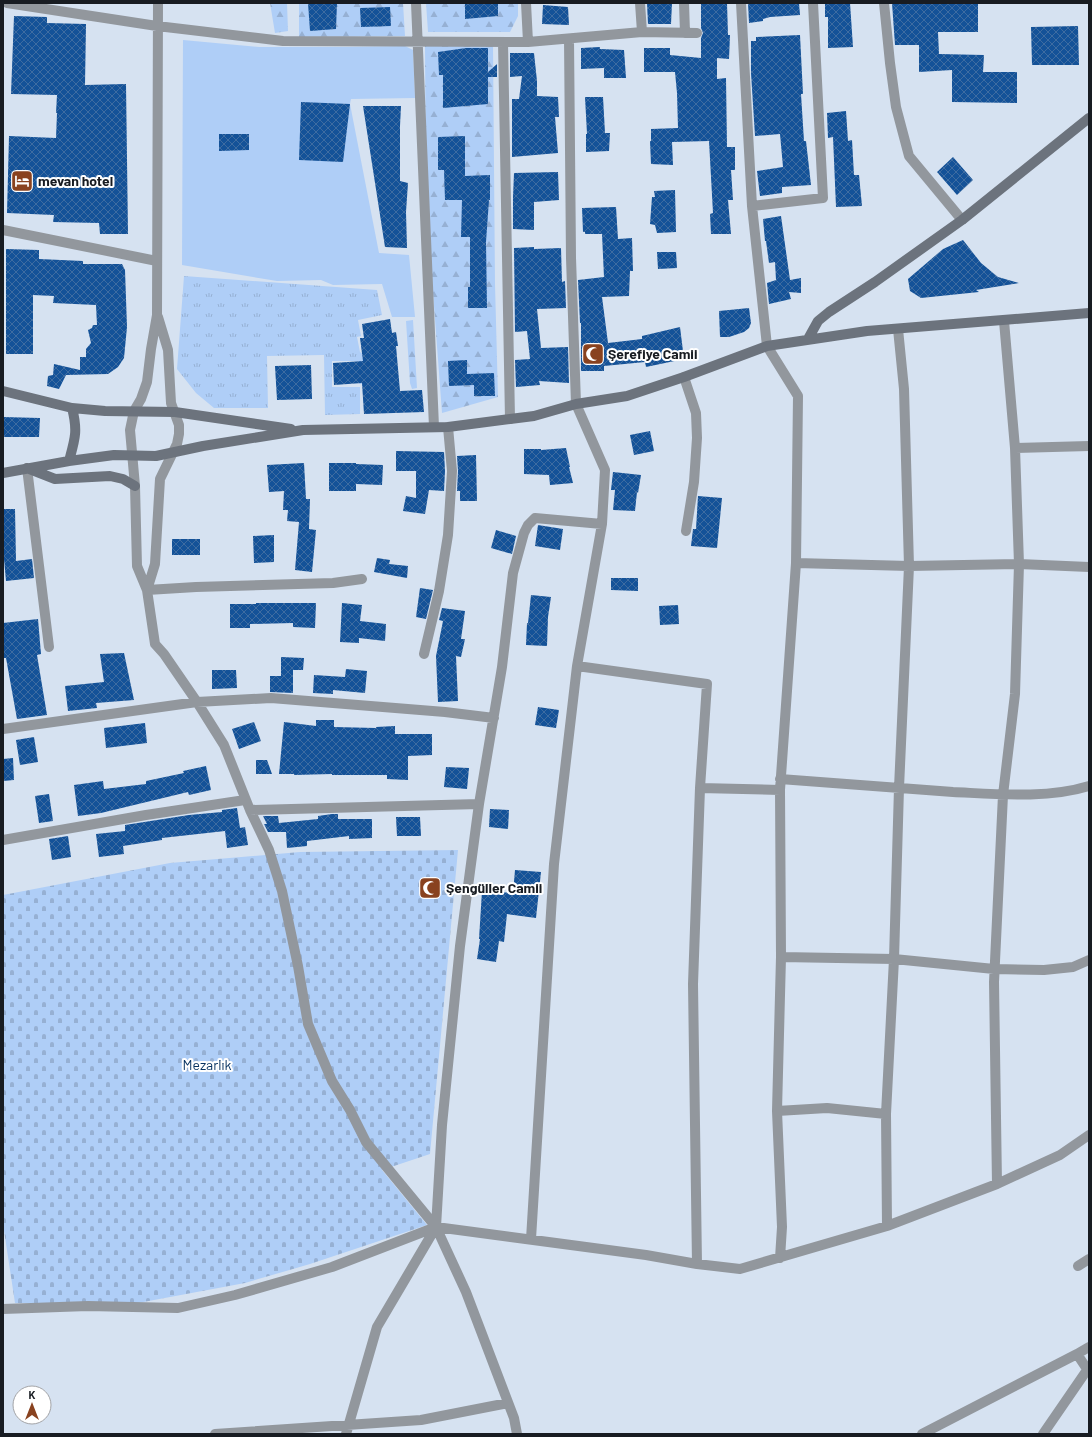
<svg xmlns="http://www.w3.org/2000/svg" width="1092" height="1437" viewBox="0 0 1092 1437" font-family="Barlow,sans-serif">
	<defs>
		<pattern id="grass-tufts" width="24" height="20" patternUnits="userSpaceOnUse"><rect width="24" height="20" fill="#afcef7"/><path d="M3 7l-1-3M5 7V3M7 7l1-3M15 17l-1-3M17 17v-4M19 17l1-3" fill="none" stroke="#96b0d3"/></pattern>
		<pattern id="forest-firs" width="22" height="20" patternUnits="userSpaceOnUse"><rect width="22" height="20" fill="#afcef7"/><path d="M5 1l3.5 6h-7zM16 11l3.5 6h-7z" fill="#96b0d3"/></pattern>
		<pattern id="cemetery-stones" width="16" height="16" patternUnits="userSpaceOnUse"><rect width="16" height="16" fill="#afcef7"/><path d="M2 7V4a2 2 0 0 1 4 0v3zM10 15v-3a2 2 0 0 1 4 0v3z" fill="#96b0d3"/></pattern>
		<pattern id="building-cross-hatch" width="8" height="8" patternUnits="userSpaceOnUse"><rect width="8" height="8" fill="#145298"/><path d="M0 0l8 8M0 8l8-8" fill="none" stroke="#3e6ca1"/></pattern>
	</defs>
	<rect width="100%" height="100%" fill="#d6e2f1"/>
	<path fill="url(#grass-tufts)" d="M 184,276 L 377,290 L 382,315 L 358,320 L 361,336 L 357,337 L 360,352 L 368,358 L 376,384 L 359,384 L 358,361 L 332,361 L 332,387 L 360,387 L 360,414 L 325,415 L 324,355 L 267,356 L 268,408 L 214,408 L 196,393 L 177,369 Z"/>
	<path fill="url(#forest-firs)" d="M 270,3 L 287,3 L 288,31 L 275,33 Z
		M 299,3 L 403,3 L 405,36 L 299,37 Z
		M 426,3 L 518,3 L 518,16 L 510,32 L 428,32 Z
		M 493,45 L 495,284 L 498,397 L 442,413 L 426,199 L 425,46 Z
		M 413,320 L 417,388 L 412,389 L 410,383 L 406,321 Z"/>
	<path fill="url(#cemetery-stones)" d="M 458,850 L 430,1154 L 382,1170 L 427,1225 L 310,1264 L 245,1283 L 138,1303 L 15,1303 L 3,1224 L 3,895 L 170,863 L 300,852 Z"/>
	<path fill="#afcef7" d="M 183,40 L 259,47 L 348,47 L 405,46 L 413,50 L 415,98 L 351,99 L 350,104 L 379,253 L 409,255 L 415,317 L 392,317 L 382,284 L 333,285 L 321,280 L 277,281 L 182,265 Z"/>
	<path fill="url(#building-cross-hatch)" d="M 308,3 L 337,3 L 336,29 L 310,31 Z
		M 465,3 L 498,3 L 498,16 L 465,19 Z
		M 647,3 L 672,3 L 671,24 L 648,24 Z
		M 701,3 L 727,3 L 728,35 L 730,35 L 729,59 L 717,58 L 717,79 L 726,78 L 727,147 L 735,147 L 735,170 L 731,170 L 733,200 L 728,200 L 731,234 L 711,234 L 710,214 L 713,213 L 709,141 L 672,142 L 673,165 L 651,164 L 650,141 L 651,141 L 651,129 L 678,128 L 677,93 L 675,72 L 644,72 L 644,48 L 670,48 L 670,55 L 701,58 L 701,38 L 703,33 L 701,28 Z
		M 748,3 L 799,3 L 800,15 L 770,17 L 763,19 L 763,21 L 749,23 Z
		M 825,3 L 850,3 L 853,47 L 828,48 L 828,17 L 825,17 Z
		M 892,3 L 978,3 L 978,32 L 938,32 L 939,54 L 984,55 L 983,72 L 1017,72 L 1017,103 L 952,102 L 952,70 L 919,72 L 919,45 L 895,45 Z
		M 543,5 L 568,7 L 569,25 L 542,24 Z
		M 390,7 L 391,26 L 361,27 L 360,8 Z
		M 14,16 L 47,17 L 47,23 L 86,24 L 85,85 L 126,84 L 128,234 L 100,234 L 99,223 L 53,222 L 54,215 L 7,213 L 9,136 L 56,138 L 57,113 L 56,113 L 57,95 L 11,94 Z
		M 1078,26 L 1079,65 L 1032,65 L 1031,27 Z
		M 800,35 L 803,94 L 801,94 L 804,141 L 806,141 L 811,185 L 782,187 L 782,193 L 760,196 L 757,171 L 783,167 L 780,134 L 755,136 L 751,73 L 751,41 L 756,41 L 756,37 Z
		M 600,47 L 600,49 L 624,50 L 626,78 L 604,78 L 604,68 L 581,69 L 581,48 Z
		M 466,48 L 488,48 L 488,72 L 497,64 L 497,77 L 488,77 L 488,104 L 443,108 L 443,75 L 439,75 L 438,52 Z
		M 510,53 L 534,53 L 537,81 L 537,96 L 558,97 L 559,117 L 555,117 L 558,153 L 512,157 L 512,99 L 519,99 L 522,76 L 510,77 Z
		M 585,97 L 603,97 L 605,133 L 610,133 L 609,151 L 586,152 L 586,134 L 587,134 Z
		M 301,102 L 350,104 L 343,162 L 299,160 Z
		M 363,106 L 401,106 L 400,126 L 400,181 L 408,183 L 406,212 L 407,248 L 385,247 Z
		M 846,111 L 848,141 L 852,140 L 854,175 L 859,175 L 862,206 L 836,207 L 833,137 L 828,138 L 827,113 Z
		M 219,134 L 249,134 L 249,150 L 219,151 Z
		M 465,136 L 465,176 L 490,175 L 490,200 L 489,200 L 486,242 L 487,308 L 468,308 L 468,287 L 470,287 L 470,237 L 461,237 L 462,200 L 445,200 L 444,170 L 438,170 L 438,137 Z
		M 953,157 L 973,180 L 957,195 L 937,172 Z
		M 558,172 L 559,200 L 534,202 L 534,230 L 513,229 L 513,197 L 514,173 Z
		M 675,190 L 676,232 L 657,233 L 655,225 L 650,224 L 652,197 L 655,197 L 654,191 Z
		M 616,207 L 618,239 L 632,238 L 633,271 L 630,271 L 629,296 L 602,297 L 608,343 L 642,339 L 642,336 L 680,327 L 684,359 L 646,367 L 645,362 L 604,366 L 604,371 L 581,371 L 581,323 L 580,323 L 578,280 L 604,277 L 602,234 L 585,234 L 585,232 L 583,232 L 582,208 Z
		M 781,216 L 790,280 L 801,278 L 801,293 L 789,292 L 791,299 L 769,304 L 767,283 L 776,280 L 775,262 L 769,263 L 766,241 L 765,241 L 763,219 Z
		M 963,240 L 981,263 L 998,277 L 1019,283 L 976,290 L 979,292 L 921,298 L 910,291 L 908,279 L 943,249 Z
		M 534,247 L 534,249 L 561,248 L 562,282 L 565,281 L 566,308 L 537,309 L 541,348 L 568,347 L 569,383 L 539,381 L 540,385 L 516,387 L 515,360 L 530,359 L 527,331 L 515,332 L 514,248 Z
		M 6,249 L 39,250 L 39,259 L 83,261 L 83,264 L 122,264 L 125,270 L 127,327 L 124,358 L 118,367 L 108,374 L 66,375 L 59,389 L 47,386 L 48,376 L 53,375 L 54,364 L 80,370 L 80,357 L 86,357 L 86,349 L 91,343 L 88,330 L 92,328 L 93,325 L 97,325 L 96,305 L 53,303 L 54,296 L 33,295 L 33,354 L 6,354 Z
		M 657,252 L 676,252 L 677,268 L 658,269 Z
		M 749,308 L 751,323 L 749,328 L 744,332 L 729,337 L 720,337 L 719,311 Z
		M 390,319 L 392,333 L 396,332 L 398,346 L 396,346 L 400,391 L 422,390 L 424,412 L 364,414 L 362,383 L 334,385 L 333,363 L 363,361 L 360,338 L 364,338 L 362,324 Z
		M 467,360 L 467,374 L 494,373 L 495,396 L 474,396 L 474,385 L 449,386 L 448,361 Z
		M 311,365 L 312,399 L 277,400 L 275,366 Z
		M 3,417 L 40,418 L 39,437 L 3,437 Z
		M 650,431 L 654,451 L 634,455 L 630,435 Z
		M 566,448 L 570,467 L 569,467 L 573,483 L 550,485 L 549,475 L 524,474 L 524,449 L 541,449 L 541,450 Z
		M 396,451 L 444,452 L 445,471 L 444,491 L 429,490 L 425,514 L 403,511 L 406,496 L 416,498 L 416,471 L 396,471 Z
		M 476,455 L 477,501 L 460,501 L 460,491 L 457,491 L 458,471 L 457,456 Z
		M 304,463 L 306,499 L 310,499 L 309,529 L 316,530 L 312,572 L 295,570 L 299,522 L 287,521 L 288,510 L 283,510 L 284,491 L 269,492 L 267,465 Z
		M 329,463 L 356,463 L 356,464 L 383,465 L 382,485 L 356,484 L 356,491 L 329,491 Z
		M 613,472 L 641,475 L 638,493 L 637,492 L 635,511 L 613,510 L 615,490 L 611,490 Z
		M 698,496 L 722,498 L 717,548 L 691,546 L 693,529 L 696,529 Z
		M 3,509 L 15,509 L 16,561 L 32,559 L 34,578 L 6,581 L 3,548 Z
		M 538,525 L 563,529 L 560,550 L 535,546 Z
		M 496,530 L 516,536 L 512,554 L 491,548 Z
		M 274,535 L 274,562 L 254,563 L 253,536 Z
		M 172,539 L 200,539 L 200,555 L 172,555 Z
		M 377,558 L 390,560 L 389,564 L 408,566 L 407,578 L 374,572 Z
		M 611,578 L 638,578 L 638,591 L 611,590 Z
		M 420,588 L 433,590 L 426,619 L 416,617 Z
		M 531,595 L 551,597 L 548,617 L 547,646 L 526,645 L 527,623 L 528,623 Z
		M 256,603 L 316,603 L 315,628 L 293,627 L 293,623 L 250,624 L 250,628 L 230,628 L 230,604 L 256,604 Z
		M 342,603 L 362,605 L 360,621 L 386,624 L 385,641 L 359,638 L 359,643 L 340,642 Z
		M 678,605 L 679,624 L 660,625 L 659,606 Z
		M 442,608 L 465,611 L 461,639 L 465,639 L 461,657 L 456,656 L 458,701 L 438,702 L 436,656 L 443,621 L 439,620 Z
		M 38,619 L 41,654 L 37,655 L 47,715 L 17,719 L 6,658 L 3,658 L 3,623 Z
		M 124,653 L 134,700 L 96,703 L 97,708 L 68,711 L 65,686 L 104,682 L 100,654 Z
		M 281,657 L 304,658 L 303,670 L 293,670 L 293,693 L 270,692 L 270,676 L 281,676 Z
		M 346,669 L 367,671 L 365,693 L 333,690 L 333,694 L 313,693 L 314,675 L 345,677 Z
		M 212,670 L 236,670 L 237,688 L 212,689 Z
		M 538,707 L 559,710 L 556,728 L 535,725 Z
		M 316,720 L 334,720 L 334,727 L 376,728 L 376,727 L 395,726 L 395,734 L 432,734 L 432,755 L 408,756 L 408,780 L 387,779 L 387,775 L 332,775 L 332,774 L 294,775 L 294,774 L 279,774 L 284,722 L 316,726 Z
		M 254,722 L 261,741 L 239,749 L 232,729 Z
		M 145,723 L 147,743 L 106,748 L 104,728 Z
		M 34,737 L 38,762 L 20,765 L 16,740 Z
		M 13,758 L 14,780 L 3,781 L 3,759 Z
		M 256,760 L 267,760 L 272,774 L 256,774 Z
		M 206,766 L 211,790 L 189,795 L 188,792 L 101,813 L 78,816 L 74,785 L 103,781 L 104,789 L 146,784 L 146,781 L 184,773 L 183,771 Z
		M 446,767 L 469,768 L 467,789 L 444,787 Z
		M 49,794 L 53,821 L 39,823 L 35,796 Z
		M 237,808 L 240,828 L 245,827 L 248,845 L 227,848 L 225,831 L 162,838 L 162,840 L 123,846 L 124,854 L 99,857 L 96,834 L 125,831 L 125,825 L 189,815 L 222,812 L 222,810 Z
		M 490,809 L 509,810 L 508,829 L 489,827 Z
		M 332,814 L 338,814 L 338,819 L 372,819 L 372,838 L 349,839 L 349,836 L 307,841 L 307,846 L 287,848 L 286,832 L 268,832 L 264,824 L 267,824 L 263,816 L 278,816 L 279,823 L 318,819 L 318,816 Z
		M 396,817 L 420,817 L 421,836 L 397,836 Z
		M 68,836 L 71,857 L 52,860 L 49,839 Z
		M 515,870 L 541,872 L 536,918 L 507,914 L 504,942 L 499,941 L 496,962 L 477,959 L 480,939 L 479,939 L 482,891 L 513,893 Z"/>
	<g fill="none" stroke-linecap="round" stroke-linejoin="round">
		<path stroke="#92979d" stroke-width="10" d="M 7,3 L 157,26 L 283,41 L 528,42 L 642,32 L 697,33
			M 158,3 L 157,315 L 151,349 L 147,382 L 141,399 L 134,411 L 130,430 L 135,486 L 137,566 L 147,590 L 155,644 L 164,654 L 197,702 L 224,745 L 250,810 L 269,850 L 282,891 L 298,966 L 308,1024 L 332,1081 L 350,1110 L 366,1142 L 436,1227 L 466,1292 L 514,1418 L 517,1434
			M 416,3 L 434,427
			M 526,3 L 528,42
			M 640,3 L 642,32
			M 684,3 L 685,33
			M 741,3 L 752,206 L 767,346 L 798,396 L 796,563 L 780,790 L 781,957 L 777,1111 L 782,1227 L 780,1258
			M 884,3 L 890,63 L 896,107 L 909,156 L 962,220
			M 503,42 L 510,419
			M 752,206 L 823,198 L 813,3
			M 3,230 L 157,261
			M 684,377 L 696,413 L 697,438 L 694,482 L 686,531
			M 1015,448 L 1089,446
			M 27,468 L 49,647
			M 796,563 L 909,566 L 1019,564 L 1089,567
			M 147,590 L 155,564 L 160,479 L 177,444 L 179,434 L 179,425 L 171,403 L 168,350 L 158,317
			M 147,590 L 196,587 L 333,583 L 362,579
			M 424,654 L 439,591 L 448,535 L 452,471 L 448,427
			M 577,666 L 707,684 L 700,788 L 693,984 L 697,1264
			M 3,729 L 197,702 L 271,698 L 445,712 L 494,718
			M 780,779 C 838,783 895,788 953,792 C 996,794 1047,799 1089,786
			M 700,788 L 780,790
			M 250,810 L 479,804
			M 3,840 L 146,815 L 245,800
			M 781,957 L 894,959 L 994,969 L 1044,970 L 1073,967 L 1089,960
			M 777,1111 L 827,1108 L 886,1114
			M 997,1184 L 994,982 L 1003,795 L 1015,694 L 1019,564 L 1015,448 L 1004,321
			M 887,1226 L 886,1114 L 894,959 L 899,788 L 909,566 L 904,389 L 898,329
			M 531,1239 L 554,864 L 577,666 L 602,524 L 605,470 L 576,404 L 571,258 L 569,39
			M 1078,1266 L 1089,1259
			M 3,1309 L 88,1306 L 178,1308 L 235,1295 L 332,1267 L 436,1227 L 646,1255 L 697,1264 L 740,1269 L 887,1226 L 997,1184 L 1060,1155 L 1089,1135
			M 1077,1354 L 1089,1347
			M 215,1434 L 421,1420 L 508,1403
			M 346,1434 L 377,1327 L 436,1227 L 442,1125 L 460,946 L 479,804 L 502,667 L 513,573 L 524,533 L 528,525 L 535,518 L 602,524
			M 922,1434 L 1077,1354 L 1089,1372
			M 1043,1434 L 1087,1370"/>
		<path stroke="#6c737d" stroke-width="10" d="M 808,339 L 818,321 L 829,312 L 875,282 L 962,220 L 1089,118
			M 3,391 L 72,408 L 105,411 L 175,412 L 291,429
			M 69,461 C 75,439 78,431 72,408
			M 27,468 L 55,479 L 110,476 L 123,479 L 135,486
			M 3,473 L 69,461 L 114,455 L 156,456 L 203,446 L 303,430 L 448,427 L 510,419 L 534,416 L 576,404 L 627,396 L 684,377 L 767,346 L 867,331 L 1089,313"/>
	</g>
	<defs>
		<g id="hotel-square" transform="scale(1.15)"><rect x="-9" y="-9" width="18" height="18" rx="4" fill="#89421f" stroke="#fff"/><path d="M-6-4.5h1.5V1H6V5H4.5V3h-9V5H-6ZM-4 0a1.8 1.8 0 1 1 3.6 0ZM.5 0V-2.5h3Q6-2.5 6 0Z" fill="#fff"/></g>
		<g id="mosque-square" transform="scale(1.15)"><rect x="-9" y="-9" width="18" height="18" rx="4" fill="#89421f" stroke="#fff"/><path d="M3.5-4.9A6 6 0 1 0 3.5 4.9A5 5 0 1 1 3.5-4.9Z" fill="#fff"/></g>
	</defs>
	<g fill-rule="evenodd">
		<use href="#hotel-square" x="22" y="181"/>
		<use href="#mosque-square" x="593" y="354"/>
		<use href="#mosque-square" x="430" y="888"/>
	</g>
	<g text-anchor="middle" stroke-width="4" stroke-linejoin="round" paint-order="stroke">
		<g font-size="14" font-weight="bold" fill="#181c22" stroke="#fff" text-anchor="start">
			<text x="38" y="186">mevan hotel</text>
			<text x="608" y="359">Şerefiye Camii</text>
			<text x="446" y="893">Şengüller Camii</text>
		</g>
		<g font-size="14" fill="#05305f" stroke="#fff">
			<text x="207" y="1070">Mezarlık</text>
		</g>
	</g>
	<rect width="1092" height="1437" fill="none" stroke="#181c22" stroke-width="8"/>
	<g transform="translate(32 1405)"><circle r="19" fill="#ffffff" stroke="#a3a4a7"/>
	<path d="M0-3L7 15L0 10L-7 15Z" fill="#89421f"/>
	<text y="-6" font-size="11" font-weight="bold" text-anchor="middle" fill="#181c22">K</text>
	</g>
</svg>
